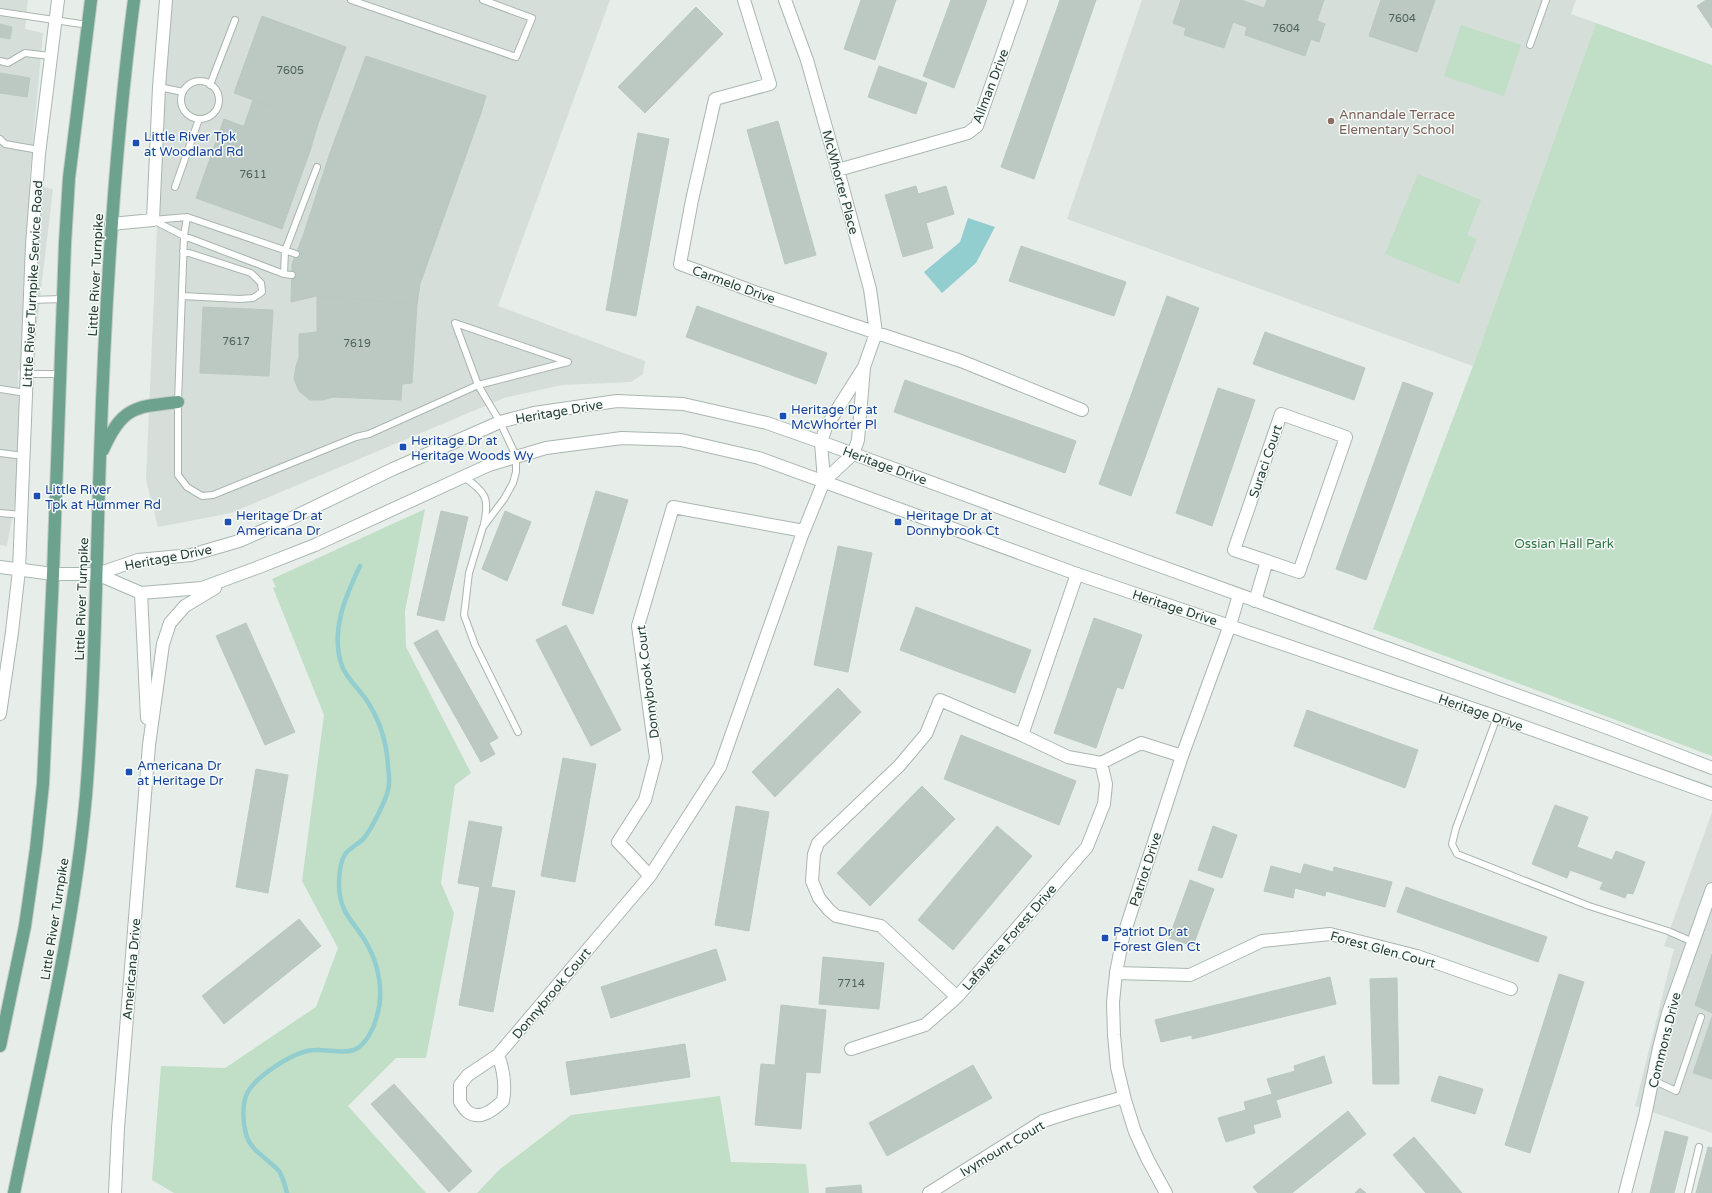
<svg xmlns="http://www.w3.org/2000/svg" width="1712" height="1193" viewBox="0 0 1712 1193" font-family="'Varela Round',sans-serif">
	<rect width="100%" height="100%" fill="#e7eeea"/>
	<path fill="#d5ded9" d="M 0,0 L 28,0 L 25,29 L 43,33 L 29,184 L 53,189 L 31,374 L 18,370 L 20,474 L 7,546 L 0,545 Z
		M 171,0 L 610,0 L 498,306 L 645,361 L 643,374 L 631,382 L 562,385 L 504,398 L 231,513 L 158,527 L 146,480 L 159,182 L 151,178 Z
		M 1142,0 L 1576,0 L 1571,14 L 1596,23 L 1473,366 L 1067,219 Z
		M 1712,812 L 1712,1133 L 1635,1106 L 1674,949 L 1664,946 Z"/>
	<path fill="#c1dec6" d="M 1596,23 L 1712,65 L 1712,756 L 1373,629 L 1473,366 Z
		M 1461,25 L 1521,45 L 1504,96 L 1444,76 Z
		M 1418,174 L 1481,200 L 1467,235 L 1477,239 L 1459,284 L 1385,254 Z
		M 425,509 L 405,611 L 406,647 L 471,773 L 455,785 L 441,883 L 454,913 L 426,1058 L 396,1058 L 348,1106 L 426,1193 L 174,1193 L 152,1180 L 161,1066 L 225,1068 L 316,1007 L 338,948 L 302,881 L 324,715 L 273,588 L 276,587 L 272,579 Z
		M 720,1096 L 731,1162 L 806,1164 L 809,1193 L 477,1193 L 500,1169 L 571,1115 Z"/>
	<path fill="#92cdd0" d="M 968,218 L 995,227 L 976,263 L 942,293 L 924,272 L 960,242 Z"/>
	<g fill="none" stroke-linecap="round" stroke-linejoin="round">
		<path stroke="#92cdd0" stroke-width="4.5" d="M 287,1193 C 285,1186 283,1177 279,1171 C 269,1159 250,1151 246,1134 C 243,1123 242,1107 246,1096 C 253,1077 296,1050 315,1050 C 327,1049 341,1054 354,1050 C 366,1045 374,1028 377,1016 C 384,993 379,965 367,944 C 355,922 340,915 339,886 C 339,877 340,861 346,853 C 351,847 359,844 364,838 C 371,830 386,800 388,790 C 390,783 389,773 388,766 C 387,745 380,722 369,704 C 362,691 347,680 342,666 C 330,632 345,597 360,566"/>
	</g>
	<path fill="#bcc9c3" stroke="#b9c8c0" d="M 861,0 L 896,0 L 875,60 L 844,49 Z
		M 951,0 L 987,0 L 954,88 L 923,76 Z
		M 1060,0 L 1096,0 L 1034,179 L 1001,167 Z
		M 1181,0 L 1241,0 L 1264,8 L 1267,0 L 1324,0 L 1317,21 L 1325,24 L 1319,42 L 1311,39 L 1305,56 L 1245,35 L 1247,27 L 1233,22 L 1224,48 L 1184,35 L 1186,28 L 1173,23 Z
		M 1381,0 L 1435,0 L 1417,52 L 1369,36 Z
		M 1706,0 L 1712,0 L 1712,28 L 1697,6 Z
		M 696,7 L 723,34 L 645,113 L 618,87 Z
		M 262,16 L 346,47 L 318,124 L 234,93 Z
		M 0,24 L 12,27 L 10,39 L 0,37 Z
		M 366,56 L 486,96 L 481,113 L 420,284 L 417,304 L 317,296 L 291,302 L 292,264 L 303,236 L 330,153 Z
		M 879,66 L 927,83 L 916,114 L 868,97 Z
		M 0,73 L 30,78 L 27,97 L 0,93 Z
		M 253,100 L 318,124 L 310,151 L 244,126 Z
		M 224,119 L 310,151 L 282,229 L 196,198 Z
		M 778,121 L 816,255 L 785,264 L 747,130 Z
		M 638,133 L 669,139 L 636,316 L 606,310 Z
		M 916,186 L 918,194 L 946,186 L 954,214 L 926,223 L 933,248 L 903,257 L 885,195 Z
		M 1021,246 L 1126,282 L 1114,316 L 1009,281 Z
		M 317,296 L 417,304 L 412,383 L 402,384 L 401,400 L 333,397 L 323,400 L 310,400 L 299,391 L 294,379 L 296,366 L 299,358 L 299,334 L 317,332 Z
		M 1167,296 L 1199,308 L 1131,496 L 1099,484 Z
		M 697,306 L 827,353 L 816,384 L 686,337 Z
		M 203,307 L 273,310 L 269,376 L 200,373 Z
		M 1265,332 L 1365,368 L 1354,400 L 1253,364 Z
		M 905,380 L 1076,441 L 1065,473 L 894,412 Z
		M 1403,382 L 1433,393 L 1366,580 L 1336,569 Z
		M 1218,388 L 1255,400 L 1212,526 L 1176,513 Z
		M 596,491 L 628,500 L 593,614 L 562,605 Z
		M 441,511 L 468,517 L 444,621 L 417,615 Z
		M 505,511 L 531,522 L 507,581 L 482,569 Z
		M 838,546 L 872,553 L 848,672 L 814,665 Z
		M 916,607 L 1031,650 L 1015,693 L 900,650 Z
		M 1094,618 L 1142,635 L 1123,689 L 1117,687 L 1096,748 L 1054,733 Z
		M 246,623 L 295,732 L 265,745 L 216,636 Z
		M 566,625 L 621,730 L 591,746 L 536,640 Z
		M 437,630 L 498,738 L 489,743 L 495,754 L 481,762 L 414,643 Z
		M 838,688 L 861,712 L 775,797 L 752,772 Z
		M 1307,710 L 1418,750 L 1405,788 L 1294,746 Z
		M 961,735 L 1076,781 L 1059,825 L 944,779 Z
		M 563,758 L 596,764 L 575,882 L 541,876 Z
		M 256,769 L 288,775 L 268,893 L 236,887 Z
		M 922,786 L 955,819 L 870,906 L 837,873 Z
		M 1555,805 L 1588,817 L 1577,847 L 1612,860 L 1616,851 L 1645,862 L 1633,894 L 1627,893 L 1625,898 L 1600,889 L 1603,882 L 1570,870 L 1567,878 L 1532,864 Z
		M 736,806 L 769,812 L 749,931 L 715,925 Z
		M 469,821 L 502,827 L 491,887 L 515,891 L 493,1012 L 459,1005 L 480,887 L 458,883 Z
		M 997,826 L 1032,856 L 953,950 L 918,920 Z
		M 1213,826 L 1237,835 L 1222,878 L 1198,870 Z
		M 1304,864 L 1333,872 L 1334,867 L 1392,882 L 1385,907 L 1326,891 L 1325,896 L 1295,888 L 1293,898 L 1264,891 L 1271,866 L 1301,874 Z
		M 1190,880 L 1214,889 L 1193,946 L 1169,938 Z
		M 1406,887 L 1547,937 L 1538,962 L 1397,912 Z
		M 299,919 L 321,946 L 224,1024 L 202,996 Z
		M 716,949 L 726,980 L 611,1018 L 601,987 Z
		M 1712,954 L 1712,1013 L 1695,1005 Z
		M 823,957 L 884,963 L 879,1009 L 819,1004 Z
		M 1559,974 L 1584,982 L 1530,1153 L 1505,1145 Z
		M 1330,977 L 1336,1004 L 1192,1039 L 1192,1035 L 1161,1042 L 1155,1020 Z
		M 1397,978 L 1399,1084 L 1373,1084 L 1370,979 Z
		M 781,1005 L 826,1010 L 820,1073 L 806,1072 L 801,1129 L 755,1125 L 761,1064 L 775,1065 Z
		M 1712,1017 L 1712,1079 L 1693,1073 Z
		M 685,1044 L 690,1077 L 571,1095 L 566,1062 Z
		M 1324,1056 L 1332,1083 L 1276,1100 L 1281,1117 L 1253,1125 L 1255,1133 L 1226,1142 L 1218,1118 L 1246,1110 L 1244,1102 L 1272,1094 L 1267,1079 L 1295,1071 L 1294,1066 Z
		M 973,1065 L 992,1098 L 887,1156 L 869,1123 Z
		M 1439,1076 L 1483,1089 L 1475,1114 L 1431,1101 Z
		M 394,1084 L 472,1171 L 449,1192 L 371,1104 Z
		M 1348,1111 L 1366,1134 L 1292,1193 L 1258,1193 L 1253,1187 Z
		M 1665,1131 L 1688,1137 L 1674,1193 L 1650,1193 Z
		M 1414,1137 L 1462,1193 L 1426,1193 L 1393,1155 Z
		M 1708,1147 L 1712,1148 L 1712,1193 L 1696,1193 Z
		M 861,1185 L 862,1193 L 826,1193 L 826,1188 Z
		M 1360,1188 L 1366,1193 L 1355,1193 Z"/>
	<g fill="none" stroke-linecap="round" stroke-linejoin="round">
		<g stroke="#a9b6b0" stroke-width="8">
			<path id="service" d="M 351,0 L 516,57 L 532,18 L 483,0
				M 0,12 L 88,25
				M 1530,45 L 1546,0
				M 0,61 L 8,63 L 25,53 L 50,56
				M181 100a19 19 0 1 1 38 0a19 19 0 1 1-38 0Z
				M 210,85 L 235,20
				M 159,87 L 183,92
				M 0,139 L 5,144 L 39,150
				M 175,187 L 199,119
				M 187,217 L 184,236 L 178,402 L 178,475 L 187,487 L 202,496 L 213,495 L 356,437 L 369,434 L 478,385 L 500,422 L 516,456 L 516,472 L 513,483 L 504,499 L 483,527 L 469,573 L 464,615 L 475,645 L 518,732
				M 153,220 L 184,236 L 284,274 L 292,275
				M 153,220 L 187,217 L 296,254
				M 284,274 L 285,251 L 317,167
				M 182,296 L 240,299 L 253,298 L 262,292 L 261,283 L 251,273 L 183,251
				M 29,300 L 63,299
				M 455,323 L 568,362 L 478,385 Z
				M 27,374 L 60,374
				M 0,389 L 26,393
				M 0,453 L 24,456
				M 464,477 C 485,492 490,497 484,524
				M 0,513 L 22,515
				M 1497,717 L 1456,828 L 1452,844 L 1457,854 L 1589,906 L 1668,931 L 1693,942
				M 1653,1080 L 1676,1091 L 1701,1017
				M 1688,1193 L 1699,1147"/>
		</g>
		<g stroke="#a9b6b0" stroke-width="14">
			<path id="minor" d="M 744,0 L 770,84 L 715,99 L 692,200 L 680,264 L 760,294 L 961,361 L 1082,410
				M 785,0 L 807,60 L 838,170 L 870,289 L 876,333 L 864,367 L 826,427 L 821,442 L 824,481
				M 838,170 L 968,133 L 977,126 L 1021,0
				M 111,224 L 153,220 L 159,87 L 166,0
				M 19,570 L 32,245 L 39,154 L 58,0
				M 1077,574 L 1022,735 L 1068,757 L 1101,763 L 1141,743 L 1182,756
				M 1255,601 L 1267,561 L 1299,572 L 1346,437 L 1281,414 L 1234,550 L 1267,561
				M 1022,735 L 940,700 L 926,734 L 899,766 L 818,843 L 814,854 L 812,881 L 819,898 L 829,910 L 836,916 L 881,926 L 957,997 L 1087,847 L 1104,804 L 1106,784 L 1101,763
				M 650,876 L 720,767 L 801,538 L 824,481 L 853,454 L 858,440 L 864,367
				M 1116,973 L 1190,975 L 1262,941 L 1330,934 L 1417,956 L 1511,989
				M 851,1049 L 925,1025 L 957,997
				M 498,1055 C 504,1071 506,1085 503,1101 C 494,1109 481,1121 468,1112 C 465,1110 462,1105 460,1102 L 460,1085 L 468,1075 L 498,1055 L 650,876 L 618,842 L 645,800 L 656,758 L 638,626 L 673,507 L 804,531
				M 929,1193 L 1043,1121 L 1071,1112 L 1124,1097
				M 1625,1193 L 1645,1116 L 1659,1048 L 1668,1013 L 1712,889"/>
		</g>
		<g stroke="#a9b6b0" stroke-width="14">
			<path id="tertiary" d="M 97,574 L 138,560 L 191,555 L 239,541 L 294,517 L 393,469 L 500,422 L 534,413 L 617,401 L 683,404 L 767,423 L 821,442 L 1088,540 L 1608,728 L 1712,768
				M 97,574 L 141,593 L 202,588 L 259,567 L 315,545 L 489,465 L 546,448 L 622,438 L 681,440 L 759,458 L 1077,574 L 1497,717 L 1712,794
				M 141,593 L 147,718
				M 0,714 L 12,632 L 19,570
				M 115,1193 L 118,1128 L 149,745 L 163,644 L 170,623 L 185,606 L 215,588
				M 1166,1193 L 1148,1160 L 1135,1132 L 1125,1100 L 1117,1067 L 1114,1035 L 1113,1002 L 1116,973 L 1123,937 L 1182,756 L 1230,625 L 1239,595"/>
		</g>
		<g stroke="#a5bab1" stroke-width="14">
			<path id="secondary" d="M 0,567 L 53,574 L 97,574"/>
		</g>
		<g stroke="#c2cac7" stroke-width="14">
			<path id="primary" d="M 103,450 C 122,407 134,407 178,402
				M 0,1046 L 25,926 L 36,849 L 43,784 L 53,574 L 65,243 L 69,178 L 91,0
				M 14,1193 C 41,1061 74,930 86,795 C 95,683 96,570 100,457 C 105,304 114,152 134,0"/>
		</g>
		<use href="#service" stroke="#fff" stroke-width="6"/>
		<use href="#minor" stroke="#fff" stroke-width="12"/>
		<use href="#tertiary" stroke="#fff" stroke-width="12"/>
		<use href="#secondary" stroke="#fff" stroke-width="12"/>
		<use href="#primary" stroke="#6da28f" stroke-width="12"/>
	</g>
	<circle fill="#8d6e63" stroke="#f7fbf9" stroke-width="1.5" cx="1331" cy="121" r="4"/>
	<g fill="#1a4fb4" stroke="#f7fbf9" stroke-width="1.5">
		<rect x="132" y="139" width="8" height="8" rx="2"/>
		<rect x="779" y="412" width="8" height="8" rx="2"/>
		<rect x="399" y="443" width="8" height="8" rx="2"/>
		<rect x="33" y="492" width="8" height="8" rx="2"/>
		<rect x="224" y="518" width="8" height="8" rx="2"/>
		<rect x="894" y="518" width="8" height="8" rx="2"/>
		<rect x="125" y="768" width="8" height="8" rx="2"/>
		<rect x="1101" y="934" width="8" height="8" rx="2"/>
	</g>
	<g text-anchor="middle" stroke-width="3" stroke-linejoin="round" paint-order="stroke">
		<g font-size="11" fill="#4c6259">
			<text x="1402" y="22">7604</text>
			<text x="1286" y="32">7604</text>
			<text x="290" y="74">7605</text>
			<text x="253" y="178">7611</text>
			<text x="236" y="345">7617</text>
			<text x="357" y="347">7619</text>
			<text x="851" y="987">7714</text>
		</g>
		<g font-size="13" fill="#264036" stroke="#f7fbf9">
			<text transform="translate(990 86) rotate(-69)" y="5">Allman Drive</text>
			<text transform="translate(841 182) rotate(75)" y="5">McWhorter Place</text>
			<text transform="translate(95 275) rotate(-87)" y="5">Little River Turnpike</text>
			<text transform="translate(32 284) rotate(-87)" y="5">Little River Turnpike Service Road</text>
			<text transform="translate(734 284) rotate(20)" y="5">Carmelo Drive</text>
			<text transform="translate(559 411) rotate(-10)" y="5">Heritage Drive</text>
			<text transform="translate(1265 461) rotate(-71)" y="5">Suraci Court</text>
			<text transform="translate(885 465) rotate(20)" y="5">Heritage Drive</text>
			<text transform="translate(168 557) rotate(-11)" y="5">Heritage Drive</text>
			<text transform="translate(81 599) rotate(-88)" y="5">Little River Turnpike</text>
			<text transform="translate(1175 607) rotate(18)" y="5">Heritage Drive</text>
			<text transform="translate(647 682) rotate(-97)" y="5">Donnybrook Court</text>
			<text transform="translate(1481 712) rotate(19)" y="5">Heritage Drive</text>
			<text transform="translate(1145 869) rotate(-72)" y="5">Patriot Drive</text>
			<text transform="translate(54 919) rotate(-81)" y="5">Little River Turnpike</text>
			<text transform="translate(1009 937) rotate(-49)" y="5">Lafayette Forest Drive</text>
			<text transform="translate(1383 949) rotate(15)" y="5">Forest Glen Court</text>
			<text transform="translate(131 969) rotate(-85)" y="5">Americana Drive</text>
			<text transform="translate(551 993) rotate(-50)" y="5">Donnybrook Court</text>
			<text transform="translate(1664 1040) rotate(-76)" y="5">Commons Drive</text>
			<text transform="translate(1002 1148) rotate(-31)" y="5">Ivymount Court</text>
		</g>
		<g font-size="13" fill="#785e54" stroke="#f7fbf9" text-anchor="start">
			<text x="1339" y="119">Annandale Terrace<tspan x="1339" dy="15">Elementary School</tspan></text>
		</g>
		<g font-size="13" fill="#164399" stroke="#f7fbf9" text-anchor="start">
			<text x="144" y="141">Little River Tpk<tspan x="144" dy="15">at Woodland Rd</tspan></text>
			<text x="791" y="414">Heritage Dr at<tspan x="791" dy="15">McWhorter Pl</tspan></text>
			<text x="411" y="445">Heritage Dr at<tspan x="411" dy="15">Heritage Woods Wy</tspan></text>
			<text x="45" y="494">Little River<tspan x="45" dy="15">Tpk at Hummer Rd</tspan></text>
			<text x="236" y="520">Heritage Dr at<tspan x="236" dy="15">Americana Dr</tspan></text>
			<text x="906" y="520">Heritage Dr at<tspan x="906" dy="15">Donnybrook Ct</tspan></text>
			<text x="137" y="770">Americana Dr<tspan x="137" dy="15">at Heritage Dr</tspan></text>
			<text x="1113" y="936">Patriot Dr at<tspan x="1113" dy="15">Forest Glen Ct</tspan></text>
		</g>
		<g font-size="13" fill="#317545" stroke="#f7fbf9">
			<text x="1564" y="548">Ossian Hall Park</text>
		</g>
	</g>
</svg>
